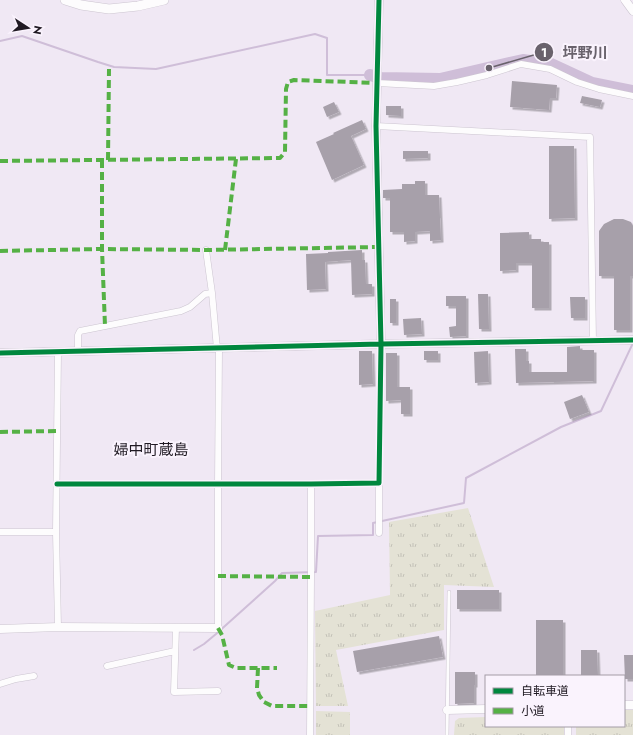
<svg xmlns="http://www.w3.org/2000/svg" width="633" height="735" viewBox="0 0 633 735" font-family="Jost,'Noto Sans JP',sans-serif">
	<defs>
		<pattern id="grass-tufts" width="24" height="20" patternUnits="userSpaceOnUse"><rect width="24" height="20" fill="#e4e2d5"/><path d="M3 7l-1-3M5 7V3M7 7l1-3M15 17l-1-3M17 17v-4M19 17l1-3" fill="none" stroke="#c3c1b7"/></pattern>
		<filter id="shadow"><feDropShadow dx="2.5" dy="2.5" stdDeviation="0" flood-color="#0004"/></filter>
	</defs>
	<rect width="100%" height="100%" fill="#f0e8f4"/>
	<path fill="url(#grass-tufts)" d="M 468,508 L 494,587 L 444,585 L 444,630 L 336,650 L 348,706 L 316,706 L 315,611 L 390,595 L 389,522 Z
		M 624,710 L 633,710 L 633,735 L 576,735 L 576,726 L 624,726 Z
		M 316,711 L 350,712 L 350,735 L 316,735 Z
		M 486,717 L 486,726 L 564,726 L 564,735 L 454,735 L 455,721 L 459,718 Z"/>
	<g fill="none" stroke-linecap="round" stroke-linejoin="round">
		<path stroke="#cfbed8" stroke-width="2" d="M 0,41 L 22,36 L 98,62 L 114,67 L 156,69 L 315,34 L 327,38 L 327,75 L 370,75
			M 194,650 L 204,644 L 216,634 L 275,581 L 282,573 L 316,572 L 318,536 L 373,535 L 373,523 L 464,503 L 466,478 L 561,427 L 601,411 L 633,343"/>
		<path stroke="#cfbed8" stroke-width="12" d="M 370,75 L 381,78 L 440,79 L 523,60 L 551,64 L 592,83 L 633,91"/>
	</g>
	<path fill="#a7a0aa" filter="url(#shadow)" d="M 512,81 L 557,85 L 556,98 L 550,98 L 549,110 L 510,107 Z
		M 582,96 L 602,100 L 600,107 L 580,103 Z
		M 334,102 L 339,112 L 327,117 L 323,107 Z
		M 386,106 L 401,106 L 401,116 L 386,115 Z
		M 362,120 L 366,129 L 351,136 L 364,165 L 332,180 L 316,142 L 334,134 L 333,133 Z
		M 549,146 L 574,146 L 575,218 L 549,219 Z
		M 403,151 L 428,151 L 428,158 L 403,159 Z
		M 415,181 L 425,181 L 425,195 L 439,195 L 441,240 L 430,241 L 430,231 L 415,232 L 415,241 L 404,242 L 404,232 L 390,232 L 390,198 L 383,198 L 383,190 L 402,189 L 402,184 L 415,184 Z
		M 614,219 L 623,219 L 631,222 L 633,226 L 633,276 L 630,276 L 630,330 L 614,330 L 614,276 L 599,276 L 599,231 L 604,224 Z
		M 529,232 L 529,239 L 541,239 L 541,242 L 549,242 L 549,308 L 532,308 L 532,263 L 516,263 L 516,270 L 500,271 L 500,233 Z
		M 362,250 L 362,260 L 365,260 L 366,284 L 372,284 L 372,294 L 352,295 L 351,260 L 325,262 L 326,289 L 307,290 L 306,254 L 328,253 L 328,252 Z
		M 478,294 L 488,294 L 489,329 L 479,329 Z
		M 446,296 L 466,296 L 466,336 L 450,337 L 449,327 L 456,326 L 456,306 L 446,306 Z
		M 570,297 L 585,297 L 585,318 L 571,318 Z
		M 390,299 L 396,299 L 396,323 L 390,323 Z
		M 421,318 L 422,334 L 404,335 L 403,319 Z
		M 580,346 L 580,350 L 594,350 L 594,381 L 516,383 L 515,349 L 526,349 L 526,361 L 529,361 L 529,372 L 567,372 L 567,347 Z
		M 359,351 L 372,351 L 373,384 L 359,385 Z
		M 424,351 L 438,351 L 438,360 L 424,360 Z
		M 488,351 L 489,382 L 475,383 L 474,352 Z
		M 386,353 L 397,353 L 397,387 L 410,387 L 410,414 L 401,414 L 401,400 L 386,401 Z
		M 582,395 L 589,412 L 570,419 L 564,402 Z
		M 457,590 L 499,590 L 499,609 L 457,609 Z
		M 536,620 L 563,620 L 563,676 L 536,676 Z
		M 439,636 L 443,657 L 357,672 L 353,651 Z
		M 581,650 L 597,650 L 598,676 L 581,676 Z
		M 624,655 L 633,655 L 633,679 L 625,679 Z
		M 455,672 L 475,672 L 475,685 L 474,685 L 474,703 L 455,704 Z"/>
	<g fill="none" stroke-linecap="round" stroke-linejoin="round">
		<g stroke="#ccc5d0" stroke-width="4">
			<path id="lane" d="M 447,735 L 449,592"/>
		</g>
		<g stroke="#ccc5d0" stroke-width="7">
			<path id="street" d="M 377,83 L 434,86 L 457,82 L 487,75 L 521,64 L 550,69 L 577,82 L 599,89 L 633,96
				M 376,126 L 590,137 L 593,341
				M 206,250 L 212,293
				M 78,351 L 78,335 L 80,331 L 181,311 L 190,307 L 205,294 L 212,293 L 217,349
				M 379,483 L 379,533
				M 57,484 L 311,484 L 379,483 L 381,344
				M 0,532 L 56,532
				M 58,627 L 56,532 L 58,352
				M 176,628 L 174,692 L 218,691
				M 218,628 L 218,485 L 219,349
				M 107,666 L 175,651
				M 0,684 L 16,679 L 34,676
				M 310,735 L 311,577 L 311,484
				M 568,735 L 568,726"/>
		</g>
		<g stroke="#ccc5d0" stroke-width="9">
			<path id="secondary" d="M 379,0 L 376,126 L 381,344
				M 625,0 L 633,11
				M 0,353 L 381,344 L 633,340
				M 0,629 L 58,627 L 218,628
				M 624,705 L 633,705
				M 447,710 L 486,709"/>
		</g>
		<g stroke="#ccc5d0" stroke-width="10">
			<path id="primary" d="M 65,0 L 81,5 L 109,9 L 138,6 L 164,0"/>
		</g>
		<use href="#lane" stroke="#fdfcfd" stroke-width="3"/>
		<use href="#street" stroke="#fdfcfd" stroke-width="6"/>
		<use href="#secondary" stroke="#fdfcfd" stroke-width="8"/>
		<use href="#primary" stroke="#fdfcfd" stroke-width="9"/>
		<path stroke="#55b145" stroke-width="4" stroke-dasharray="8 4" stroke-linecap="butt" d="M 102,160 L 102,249 L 105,326
			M 108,160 L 109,69
			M 0,161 L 280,158 L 285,152 L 286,89 L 288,82 L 294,80 L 377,83
			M 225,250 L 236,159
			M 0,251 L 102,249 L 206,250 L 378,247
			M 0,432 L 57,431
			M 218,576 L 311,577
			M 218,628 L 222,635 L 229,665 L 236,668 L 277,668
			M 258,668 L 257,688 L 259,695 L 264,702 L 272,706 L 310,706"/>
		<g stroke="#faf3fd" stroke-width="8">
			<path id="cycleway" d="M 0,353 L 381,344 L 633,340
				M 57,484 L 311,484 L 379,483 L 381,344 L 376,126 L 379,0"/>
		</g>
		<use href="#cycleway" stroke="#00873e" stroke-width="5"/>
	</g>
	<g text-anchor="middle" stroke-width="4" stroke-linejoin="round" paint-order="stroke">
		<g font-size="15" fill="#201a23" stroke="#faf3fd">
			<text x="151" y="455">婦中町蔵島</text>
		</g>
	</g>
	<path fill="none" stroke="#69626c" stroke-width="1.5" d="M489 68L544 52"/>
	<g fill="#69626c" stroke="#faf3fd" stroke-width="1.5">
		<circle cx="489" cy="68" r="4"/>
		<circle cx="544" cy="52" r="10"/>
	</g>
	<g font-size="12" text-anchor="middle" font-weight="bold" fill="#fff">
		<text x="544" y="57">1</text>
	</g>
	<g font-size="15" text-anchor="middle" font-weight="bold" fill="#69626c" stroke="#faf3fd" stroke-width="4" stroke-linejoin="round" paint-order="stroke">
		<text x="585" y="58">坪野川</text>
	</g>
	<rect x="485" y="675" width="140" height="52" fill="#faf3fd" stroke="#a39ca6"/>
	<rect x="493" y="688" width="20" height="6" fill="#00873e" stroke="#a39ca6"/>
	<text x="521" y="695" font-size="12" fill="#201a23">自転車道</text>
	<rect x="493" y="708" width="20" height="6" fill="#55b145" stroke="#a39ca6"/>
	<text x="521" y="715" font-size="12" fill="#201a23">小道</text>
	<g transform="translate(28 28) rotate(102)" stroke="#faf3fd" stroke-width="3" paint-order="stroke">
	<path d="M0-3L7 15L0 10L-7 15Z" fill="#201a23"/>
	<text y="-6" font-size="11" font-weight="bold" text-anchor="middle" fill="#201a23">N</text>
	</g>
</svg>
